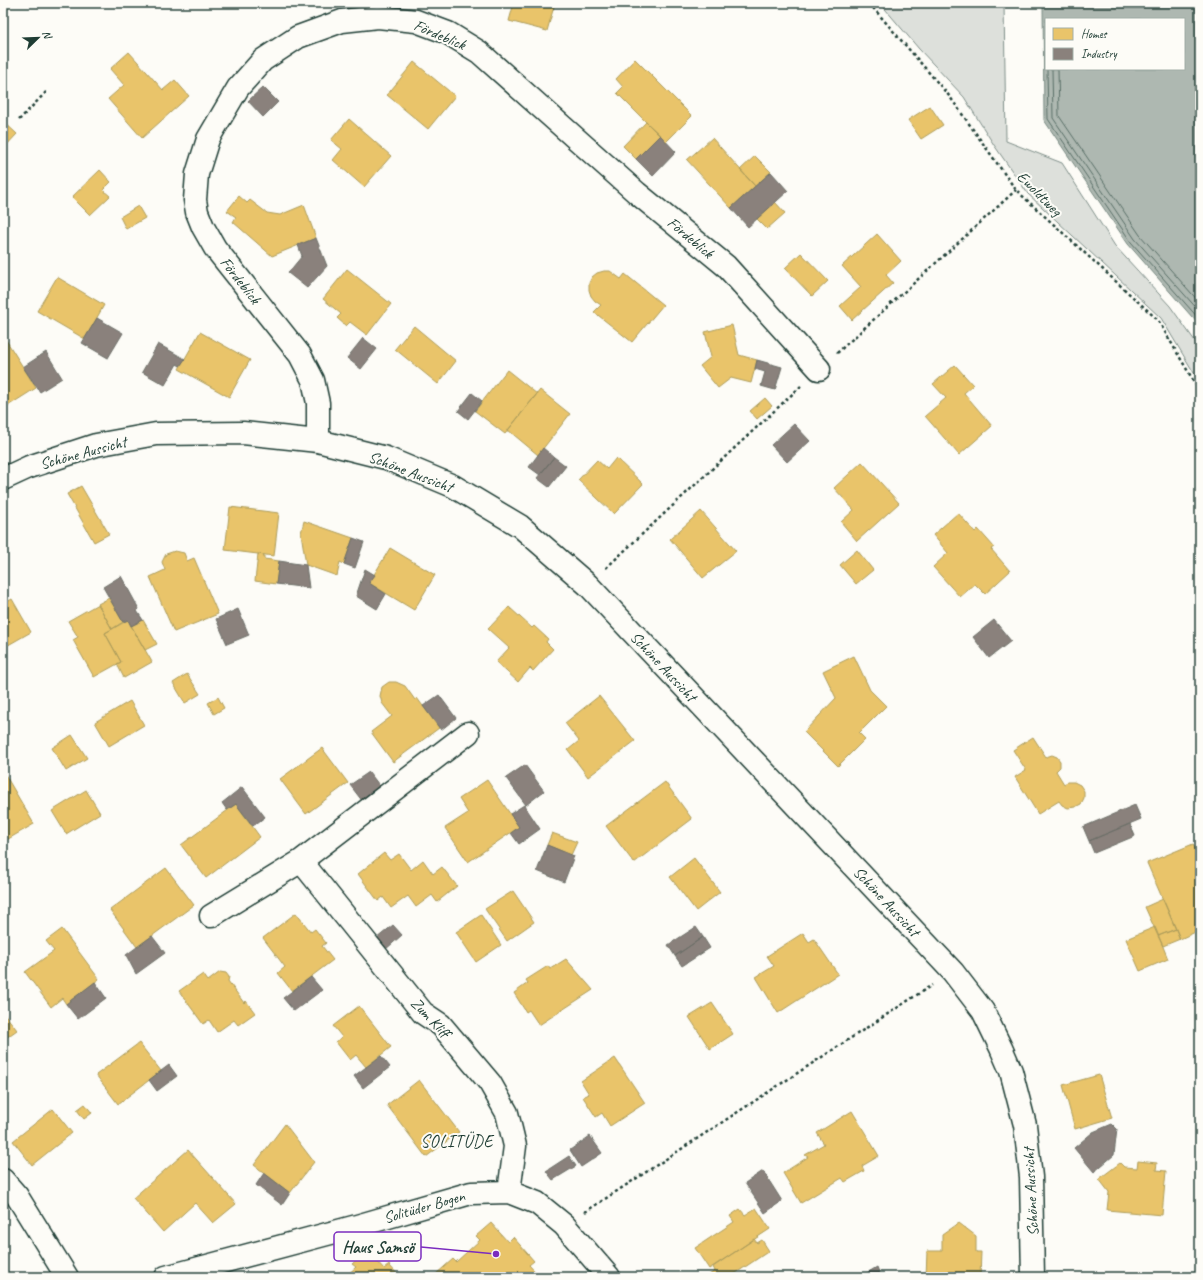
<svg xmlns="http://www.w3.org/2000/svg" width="1203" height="1280" viewBox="0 0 1203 1280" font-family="Caveat,sans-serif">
	<rect width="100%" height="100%" fill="#fdfcf7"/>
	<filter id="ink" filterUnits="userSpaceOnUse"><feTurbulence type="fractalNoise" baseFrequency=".025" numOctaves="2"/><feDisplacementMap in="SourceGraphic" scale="8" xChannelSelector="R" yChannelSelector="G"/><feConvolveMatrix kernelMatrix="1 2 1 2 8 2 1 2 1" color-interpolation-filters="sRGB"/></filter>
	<g filter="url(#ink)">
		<path fill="#dde0db" stroke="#7e8e88" d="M 880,3 L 1004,3 L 1006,141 L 1062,163 L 1115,246 L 1170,306 L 1200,348 L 1200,383 L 1161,318 L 1028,194 L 994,145 L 964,97 L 919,49 Z"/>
		<path fill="#aeb8b1" stroke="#75877f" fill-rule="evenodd" d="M 1043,3 L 1200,3 L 1200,326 L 1128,244 L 1044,120 ZM 1046,19 L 1184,19 L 1184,69 L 1046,69 Z"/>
		<path fill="#e9c46a" stroke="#ac9c5a" d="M 514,3 L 555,3 L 547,31 L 509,21 Z
			M 129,52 L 163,90 L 175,80 L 189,96 L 142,138 L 108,99 L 124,85 L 110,69 Z
			M 635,59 L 692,116 L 666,142 L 617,93 L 623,87 L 616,79 Z
			M 414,62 L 455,96 L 428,129 L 387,95 Z
			M 930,106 L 943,125 L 921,139 L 908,120 Z
			M 349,119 L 391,156 L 364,187 L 333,160 L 342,149 L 331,140 Z
			M 3,121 L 17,134 L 3,149 Z
			M 646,122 L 660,135 L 636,159 L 623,146 Z
			M 712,138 L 755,186 L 731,208 L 687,160 Z
			M 755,156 L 771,172 L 755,186 L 740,170 Z
			M 100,170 L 111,182 L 103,190 L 110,196 L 90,215 L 72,197 Z
			M 239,196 L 247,203 L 250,200 L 267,213 L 280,215 L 304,205 L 316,238 L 272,256 L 233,222 L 236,217 L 227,211 Z
			M 775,202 L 785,213 L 767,229 L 757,219 Z
			M 138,206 L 145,218 L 126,229 L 120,217 Z
			M 877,234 L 901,261 L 886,275 L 893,283 L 852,320 L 840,306 L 861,287 L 842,266 Z
			M 801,253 L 828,281 L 812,296 L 785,268 Z
			M 347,269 L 391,304 L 367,335 L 350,322 L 346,326 L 337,318 L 341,314 L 323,299 Z
			M 604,271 L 610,271 L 621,279 L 625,274 L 663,305 L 632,342 L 594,312 L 601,305 L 595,301 L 591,296 L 589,290 L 589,283 L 592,277 L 597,273 Z
			M 57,277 L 104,305 L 85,339 L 37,311 Z
			M 732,325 L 739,355 L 757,360 L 751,383 L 731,378 L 718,388 L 700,366 L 711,357 L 705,332 Z
			M 414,326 L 456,361 L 438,384 L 395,349 Z
			M 200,332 L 250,360 L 229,397 L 179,369 Z
			M 3,339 L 6,340 L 36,388 L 3,409 Z
			M 955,365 L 973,385 L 964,393 L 992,426 L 959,455 L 925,416 L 946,398 L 933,384 Z
			M 507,370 L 537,394 L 505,434 L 475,411 Z
			M 540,390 L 570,414 L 538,455 L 508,430 Z
			M 765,398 L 772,406 L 757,419 L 750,411 Z
			M 616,458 L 643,484 L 614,514 L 578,480 L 597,460 L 607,469 Z
			M 862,462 L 899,503 L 857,541 L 841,522 L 854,510 L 834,488 Z
			M 81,486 L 109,534 L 94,542 L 67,494 Z
			M 230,507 L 279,513 L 274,556 L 225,550 Z
			M 701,511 L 736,551 L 703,578 L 670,539 Z
			M 958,513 L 975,532 L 978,529 L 994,547 L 991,549 L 1010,571 L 985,594 L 975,584 L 960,597 L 933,567 L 948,553 L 933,535 Z
			M 304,521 L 353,538 L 344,564 L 340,562 L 337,576 L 306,565 L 301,533 Z
			M 390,548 L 435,575 L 414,610 L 369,583 Z
			M 857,550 L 873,570 L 856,584 L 840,565 Z
			M 175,551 L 184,553 L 187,561 L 194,558 L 218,614 L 174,632 L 150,577 L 165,570 L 162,562 L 166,554 Z
			M 258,554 L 264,555 L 264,559 L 279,561 L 276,584 L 255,581 Z
			M 109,598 L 123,622 L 112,629 L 98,604 Z
			M 12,599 L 31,632 L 3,648 L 3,604 Z
			M 98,604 L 112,629 L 105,633 L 121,662 L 94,677 L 73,640 L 78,637 L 68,621 Z
			M 509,607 L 532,628 L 534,626 L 548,639 L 546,642 L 553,649 L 533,671 L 530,668 L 518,682 L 496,662 L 509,648 L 488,629 Z
			M 128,620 L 152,662 L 124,678 L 117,664 L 121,662 L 105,633 Z
			M 143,620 L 157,644 L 145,650 L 131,626 Z
			M 854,656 L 870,690 L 886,706 L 859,733 L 865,739 L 838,766 L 804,732 L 836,698 L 823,671 Z
			M 187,674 L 200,694 L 185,703 L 173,683 Z
			M 389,682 L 396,682 L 405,686 L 415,700 L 417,698 L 439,728 L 393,762 L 371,732 L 392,716 L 382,703 L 380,696 L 382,687 Z
			M 599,696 L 635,741 L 588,777 L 568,750 L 579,741 L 565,723 Z
			M 218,697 L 224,708 L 214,714 L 208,703 Z
			M 130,701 L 144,725 L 109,746 L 95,722 Z
			M 72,735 L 87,758 L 66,771 L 52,748 Z
			M 1033,737 L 1046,757 L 1052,755 L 1057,757 L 1060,761 L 1060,767 L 1056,771 L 1064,784 L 1067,782 L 1074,782 L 1080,785 L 1084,791 L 1084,798 L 1081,804 L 1075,807 L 1068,808 L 1062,805 L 1059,801 L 1038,814 L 1015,777 L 1026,770 L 1013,750 Z
			M 322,748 L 348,783 L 306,814 L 280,779 Z
			M 3,771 L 34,824 L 3,842 Z
			M 487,780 L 519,827 L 468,862 L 445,828 L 468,813 L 459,799 Z
			M 665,782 L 692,819 L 634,863 L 606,826 Z
			M 86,790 L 100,813 L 66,834 L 52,811 Z
			M 236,804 L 260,837 L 206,878 L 181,845 Z
			M 552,833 L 577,842 L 571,855 L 547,845 Z
			M 1193,844 L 1200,860 L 1200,930 L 1180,939 L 1147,863 Z
			M 384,853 L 390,860 L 399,854 L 411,870 L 423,860 L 433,874 L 442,867 L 457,886 L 437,902 L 432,895 L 416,907 L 408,896 L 391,908 L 383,897 L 378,901 L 358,874 Z
			M 694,858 L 720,892 L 696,911 L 670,877 Z
			M 166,868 L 194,905 L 137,947 L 110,910 Z
			M 513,891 L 534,922 L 507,941 L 485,909 Z
			M 1163,899 L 1176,929 L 1158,936 L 1145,907 Z
			M 296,913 L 311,932 L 315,929 L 326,943 L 322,946 L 333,960 L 292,991 L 278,973 L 285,967 L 263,938 Z
			M 481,915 L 501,945 L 476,962 L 456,932 Z
			M 1155,927 L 1168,959 L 1140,971 L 1126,939 Z
			M 62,929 L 99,979 L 66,1004 L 62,998 L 51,1007 L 25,972 L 54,951 L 46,941 Z
			M 1176,929 L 1180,939 L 1163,946 L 1158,936 Z
			M 803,933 L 809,942 L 814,939 L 838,974 L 778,1013 L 756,977 L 774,966 L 767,956 Z
			M 566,959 L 593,990 L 539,1025 L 529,1010 L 526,1012 L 514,993 L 528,983 L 526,980 L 548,966 L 550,969 Z
			M 220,972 L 226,973 L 229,977 L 228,981 L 244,1003 L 246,1001 L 255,1013 L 238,1025 L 234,1020 L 217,1032 L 209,1020 L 203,1024 L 179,991 L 203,974 L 208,981 Z
			M 712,1003 L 733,1034 L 710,1049 L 689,1017 Z
			M 359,1006 L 391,1047 L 366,1067 L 356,1055 L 350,1060 L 336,1042 L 342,1037 L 333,1026 Z
			M 3,1012 L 17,1030 L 3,1040 Z
			M 139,1043 L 161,1071 L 118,1104 L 96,1075 Z
			M 615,1058 L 645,1103 L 610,1126 L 602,1113 L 596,1117 L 583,1097 L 589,1094 L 581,1081 Z
			M 1099,1075 L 1112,1118 L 1075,1129 L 1063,1085 Z
			M 419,1080 L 459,1132 L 426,1157 L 387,1105 Z
			M 85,1104 L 92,1113 L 84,1119 L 77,1110 Z
			M 53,1109 L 72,1133 L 32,1165 L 13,1141 Z
			M 852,1111 L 879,1156 L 862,1166 L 864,1171 L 845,1182 L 842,1178 L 801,1203 L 783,1173 L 808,1157 L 805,1155 L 824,1144 L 817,1133 Z
			M 285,1124 L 314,1162 L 290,1193 L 254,1165 Z
			M 188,1150 L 236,1204 L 213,1223 L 195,1203 L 163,1232 L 133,1198 Z
			M 1138,1161 L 1157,1163 L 1156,1170 L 1166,1171 L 1162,1215 L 1107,1210 L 1109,1192 L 1099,1179 L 1120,1163 L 1124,1167 L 1137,1168 Z
			M 756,1208 L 770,1229 L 709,1269 L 695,1248 L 734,1222 L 730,1216 L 740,1209 L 745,1215 Z
			M 491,1223 L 508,1242 L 513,1237 L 534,1261 L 529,1265 L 540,1277 L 436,1277 L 435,1275 L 453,1259 L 456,1262 L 480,1240 L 476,1236 Z
			M 959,1223 L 976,1236 L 976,1252 L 981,1252 L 980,1277 L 926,1277 L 927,1251 L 942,1251 L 942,1235 Z
			M 754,1239 L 757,1243 L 762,1240 L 769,1251 L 730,1277 L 706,1277 L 715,1271 L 713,1267 Z
			M 367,1250 L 384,1269 L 389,1265 L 400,1277 L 345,1277 L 356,1267 L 352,1264 Z"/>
		<path fill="#8a817c" stroke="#6a6d66" d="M 263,87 L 278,102 L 263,117 L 248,101 Z
			M 660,135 L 676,152 L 653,176 L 636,159 Z
			M 771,172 L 788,191 L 748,227 L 731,208 Z
			M 316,238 L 327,266 L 307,288 L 288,273 L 302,256 L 298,245 Z
			M 97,318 L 123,333 L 108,358 L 82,343 Z
			M 363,338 L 377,349 L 361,369 L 347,358 Z
			M 158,344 L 185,359 L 180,366 L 177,364 L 165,385 L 142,372 Z
			M 46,352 L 62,378 L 40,392 L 23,367 Z
			M 757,360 L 782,367 L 775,390 L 761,386 L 765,372 L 755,369 Z
			M 472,393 L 482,401 L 468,419 L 458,411 Z
			M 794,424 L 810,441 L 787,462 L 771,445 Z
			M 543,448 L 554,457 L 540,475 L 529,467 Z
			M 554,457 L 566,466 L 549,487 L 537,478 Z
			M 353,538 L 364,542 L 355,568 L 344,564 Z
			M 279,561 L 306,565 L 309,588 L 276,584 Z
			M 365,569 L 375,575 L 369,583 L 386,594 L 377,609 L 356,596 Z
			M 121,576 L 139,609 L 137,611 L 143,620 L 131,626 L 128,620 L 123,622 L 103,587 Z
			M 238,609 L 249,635 L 227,644 L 216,619 Z
			M 994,620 L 1011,641 L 989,658 L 973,637 Z
			M 439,695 L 456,718 L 441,730 L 423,706 Z
			M 525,765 L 544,791 L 526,805 L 506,778 Z
			M 369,772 L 382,789 L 363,802 L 350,785 Z
			M 242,787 L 265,817 L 253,826 L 236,804 L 227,810 L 222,803 Z
			M 524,805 L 540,829 L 519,844 L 511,833 L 519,827 L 510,814 Z
			M 1135,805 L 1141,819 L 1089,841 L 1083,827 Z
			M 1130,824 L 1135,836 L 1094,853 L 1089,841 Z
			M 547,845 L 574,856 L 564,882 L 537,871 Z
			M 393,925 L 402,935 L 385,950 L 376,939 Z
			M 696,927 L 703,937 L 675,956 L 668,945 Z
			M 152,936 L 165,953 L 136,974 L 126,955 Z
			M 703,937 L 710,948 L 682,966 L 675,956 Z
			M 311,977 L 322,990 L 294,1011 L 283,998 Z
			M 95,982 L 106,998 L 78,1019 L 66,1004 Z
			M 381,1056 L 390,1067 L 363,1088 L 354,1076 Z
			M 169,1065 L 177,1076 L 157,1091 L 149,1080 Z
			M 1112,1124 L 1117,1129 L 1114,1155 L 1094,1172 L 1074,1148 L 1093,1132 Z
			M 590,1136 L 602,1153 L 581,1167 L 570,1150 Z
			M 569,1156 L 576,1166 L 553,1180 L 546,1171 Z
			M 763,1171 L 782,1201 L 765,1213 L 745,1183 Z
			M 264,1173 L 290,1193 L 282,1205 L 256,1185 Z
			M 877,1267 L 881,1277 L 860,1277 Z"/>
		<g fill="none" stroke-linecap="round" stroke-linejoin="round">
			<path stroke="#586e66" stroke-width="1" d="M 1047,69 L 1048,119 L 1131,242 L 1200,320
				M 1052,69 L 1053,118 L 1135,239 L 1200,312
				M 1058,69 L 1059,116 L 1140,235 L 1200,303"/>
			<g stroke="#1f3d34" stroke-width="25">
				<path id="minor" d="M 318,441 L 318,403 L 313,380 L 300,355 L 215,248 L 203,227 L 197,212 L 195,200 L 197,174 L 208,139 L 238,88 L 263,60 L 298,37 L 342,21 L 378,17 L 416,21 L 448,33 L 479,52 L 637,193 L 726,266 L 819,369
					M 3,479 L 29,467 L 96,445 L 156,434 L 243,433 L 318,441 L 386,458 L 453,486 L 520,526 L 588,585 L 953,972 L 983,1011 L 1001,1048 L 1011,1071 L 1025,1125 L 1031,1177 L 1033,1277
					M 301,861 L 423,1013 L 441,1025 L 490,1083 L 507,1113 L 515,1146 L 509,1192
					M 211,916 L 301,861 L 468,733
					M 3,1180 L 17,1196 L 67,1277
					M 166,1277 L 357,1226 L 471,1193 L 509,1192 L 537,1203 L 564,1225 L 609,1277"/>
			</g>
			<path stroke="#1f3d34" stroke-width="2.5" stroke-dasharray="3 3" stroke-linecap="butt" d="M 869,3 L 950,97 L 1016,190 L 1158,320 L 1200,392
				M 19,120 L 48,90
				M 837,353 L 1016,190
				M 606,568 L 801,386
				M 585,1212 L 932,985"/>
			<use href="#minor" stroke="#fdfcf7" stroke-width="22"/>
		</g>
	</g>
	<g text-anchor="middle" stroke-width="4" stroke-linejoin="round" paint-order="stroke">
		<g font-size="16" fill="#1f3d34" stroke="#fdfcf7">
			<text transform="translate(440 34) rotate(23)" y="6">Fördeblick</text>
			<text transform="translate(1040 193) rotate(45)" y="6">Ewoldtweg</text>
			<text transform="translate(691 237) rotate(40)" y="6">Fördeblick</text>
			<text transform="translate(241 280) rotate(52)" y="6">Fördeblick</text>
			<text transform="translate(83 452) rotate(-15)" y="6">Schöne Aussicht</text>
			<text transform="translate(411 471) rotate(21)" y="6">Schöne Aussicht</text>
			<text transform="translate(664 666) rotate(47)" y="6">Schöne Aussicht</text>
			<text transform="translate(887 901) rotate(47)" y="6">Schöne Aussicht</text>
			<text transform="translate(431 1017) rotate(46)" y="6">Zum Kliff</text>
			<text transform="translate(1030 1192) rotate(-93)" y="6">Schöne Aussicht</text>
			<text transform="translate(424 1206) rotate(-16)" y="6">Solitüder Bogen</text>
		</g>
		<g font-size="17" letter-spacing="1" fill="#1f3d34" stroke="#fdfcf7">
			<text x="457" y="1147">SOLITÜDE</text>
		</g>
	</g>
	<path fill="none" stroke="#7b2cbf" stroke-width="1.5" d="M496 1254L421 1247"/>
	<circle fill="#7b2cbf" stroke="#fdfcf7" stroke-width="1.5" cx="496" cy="1254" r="4"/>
	<rect fill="#fdfcf7" stroke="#7b2cbf" stroke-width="1.5" x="334" y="1232" width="87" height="29" rx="4"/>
	<g font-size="17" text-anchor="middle" font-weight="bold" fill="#1f3d34">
		<text x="378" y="1253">Haus Samsö</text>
	</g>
	<rect width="1203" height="1280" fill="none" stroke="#fdfcf7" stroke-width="16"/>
	<rect x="8" y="8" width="1187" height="1264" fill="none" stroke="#1f3d34" stroke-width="1.5" filter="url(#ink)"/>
	<rect x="1045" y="18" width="140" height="52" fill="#fdfcf7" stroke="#a4b0a9"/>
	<rect x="1053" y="28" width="20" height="12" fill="#e9c46a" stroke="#a4b0a9"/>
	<text x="1081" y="38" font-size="12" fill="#1f3d34">Homes</text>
	<rect x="1053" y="48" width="20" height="12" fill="#8a817c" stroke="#a4b0a9"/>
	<text x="1081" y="58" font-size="12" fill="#1f3d34">Industry</text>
	<g transform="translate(38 38) rotate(67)" stroke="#fdfcf7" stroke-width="3" paint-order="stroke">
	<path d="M0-3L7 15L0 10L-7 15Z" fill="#1f3d34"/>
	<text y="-6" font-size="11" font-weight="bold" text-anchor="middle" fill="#1f3d34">N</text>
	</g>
</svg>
